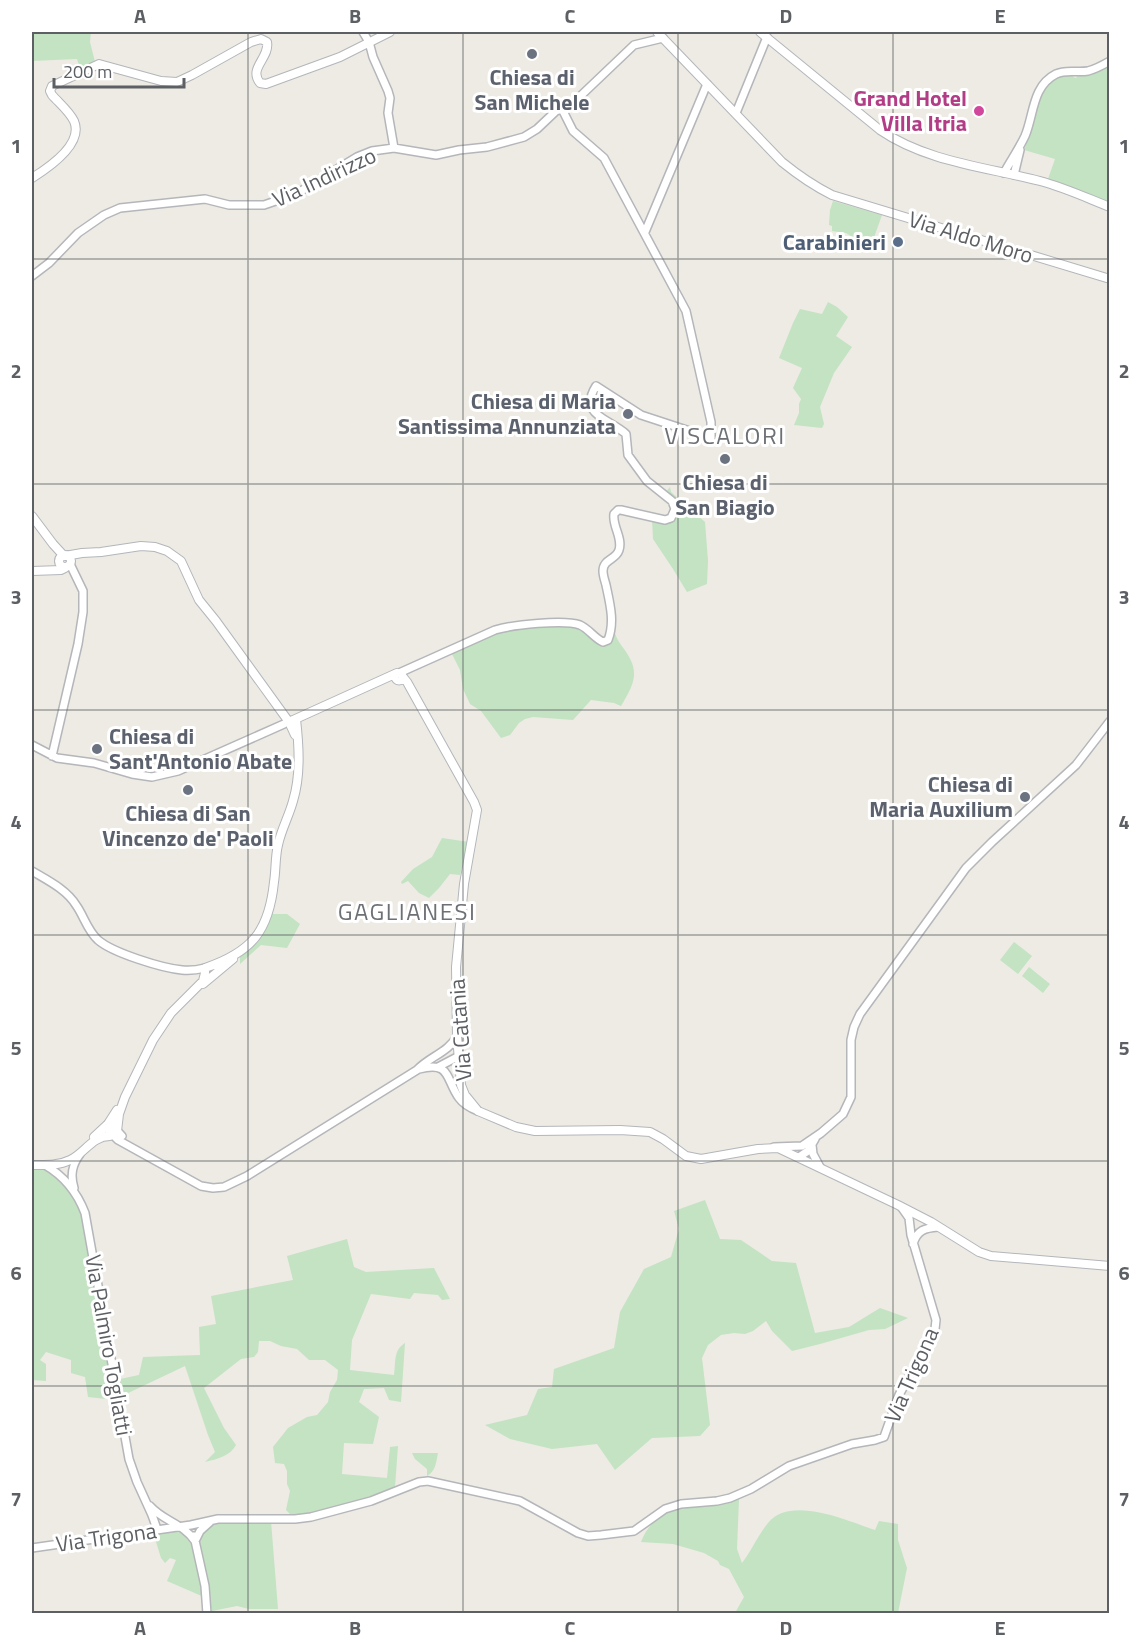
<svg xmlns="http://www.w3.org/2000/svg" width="1141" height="1645" viewBox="0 0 1141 1645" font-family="'Titillium Web',sans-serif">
	<rect width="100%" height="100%" fill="#edebe4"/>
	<path fill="#c3e3c3" d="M 32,32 L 91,32 L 90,42 L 95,62 L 80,69 L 77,59 L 32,61 Z
		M 1109,65 L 1109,204 L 1048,179 L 1055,159 L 1024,150 C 1027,141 1031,132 1033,123 C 1040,97 1041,76 1073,74 L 1073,77 L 1076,78 L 1079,74 L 1090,74 Z
		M 833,201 L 882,215 L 872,243 L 862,237 L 859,241 L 846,233 L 832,231 L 832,226 L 829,225 L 830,210 Z
		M 828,302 L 837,307 L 848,317 L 836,336 L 852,347 L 834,373 L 820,407 L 824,424 L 822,428 L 794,425 L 799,413 L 799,404 L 801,399 L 793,388 L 802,368 L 779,358 L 793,323 L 800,309 L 822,314 Z
		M 670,487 L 671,492 L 705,522 L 708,561 L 707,584 L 687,592 L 673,569 L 653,539 L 652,519 L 657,522 L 674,518 L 678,510 L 665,493 Z
		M 556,625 L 578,629 L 604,645 L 609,643 L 614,628 C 615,637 619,642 624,649 C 641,672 634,684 621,706 L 614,703 L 591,700 L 573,720 L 533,717 L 525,719 L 519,723 L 510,735 L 501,738 L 481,711 L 470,704 L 463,689 L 460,670 L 451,652 L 501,630 Z
		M 442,838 L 469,842 L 460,875 L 450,874 L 439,888 L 429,898 L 419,893 L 408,881 L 402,884 L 401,882 L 413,869 L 432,857 Z
		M 272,914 L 287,914 L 300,924 L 287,948 L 261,945 L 240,964 L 240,957 L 263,935 Z
		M 1014,942 L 1032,956 L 1018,974 L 1000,960 Z
		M 1029,967 L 1050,984 L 1043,993 L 1022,976 Z
		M 32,1168 C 36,1168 42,1167 46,1168 C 61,1171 75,1199 81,1212 L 115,1400 L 88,1397 L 85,1377 L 71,1373 L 71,1360 L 46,1352 L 40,1360 L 46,1364 L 46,1381 L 32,1380 Z
		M 705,1200 L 720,1239 L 741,1240 L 772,1261 L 796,1263 L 815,1333 L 849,1327 L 880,1308 L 908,1318 L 885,1329 L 869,1330 L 820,1344 L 792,1351 L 772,1331 L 766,1321 L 753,1331 L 745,1334 L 734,1333 L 721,1335 L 708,1345 L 702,1358 L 710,1425 L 700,1436 L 652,1438 L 615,1470 L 597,1444 L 552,1449 L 510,1439 L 485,1425 L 527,1415 L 538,1389 L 552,1387 L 554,1369 L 614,1348 L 620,1312 L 644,1269 L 671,1257 L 679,1229 L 674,1211 Z
		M 347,1239 L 354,1267 L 366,1272 L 434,1268 L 450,1299 L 442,1300 L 438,1295 L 414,1293 L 410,1299 L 371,1294 L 352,1340 L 350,1370 L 394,1375 C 396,1363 393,1350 405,1343 L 401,1402 L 389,1400 L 384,1388 L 364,1389 L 359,1402 L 379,1417 L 373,1444 L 344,1443 L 342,1474 L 387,1478 L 390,1447 L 398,1446 L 395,1487 C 362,1500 326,1512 291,1515 L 286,1510 L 290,1491 L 287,1484 L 287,1471 L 284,1464 L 275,1463 L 273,1447 L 288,1428 L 307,1417 L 317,1415 L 328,1402 L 330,1392 L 337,1380 L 338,1370 L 325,1360 L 309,1360 L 297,1349 L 281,1346 L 270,1341 L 259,1341 L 258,1352 L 254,1357 L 241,1359 L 204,1388 L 224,1428 L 236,1445 C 230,1456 217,1459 205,1462 L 215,1452 L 208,1435 L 185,1366 L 124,1395 L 121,1394 L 120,1379 L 139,1375 L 143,1357 L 200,1355 L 199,1327 L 216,1324 L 211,1296 L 293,1280 L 287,1256 Z
		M 412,1453 L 438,1453 C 436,1462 436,1471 427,1476 L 427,1469 L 415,1459 Z
		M 739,1499 L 737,1549 L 742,1563 C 752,1550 758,1535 768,1523 C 791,1495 847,1521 875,1530 L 879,1521 L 898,1524 L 898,1540 L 907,1568 L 898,1613 L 735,1613 L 744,1597 L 729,1569 L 720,1565 L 718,1561 L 704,1553 L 673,1544 L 641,1542 C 651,1516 671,1508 697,1504 C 705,1503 713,1505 721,1503 C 727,1503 733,1500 739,1499 Z
		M 271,1521 L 278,1609 L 249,1609 L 237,1606 L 212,1611 L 208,1596 L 198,1541 L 201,1534 L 214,1522 Z
		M 165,1531 C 171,1531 179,1531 184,1534 C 199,1543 201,1581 204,1597 L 167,1581 L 176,1560 L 170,1558 L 165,1563 L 161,1558 L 153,1532 Z"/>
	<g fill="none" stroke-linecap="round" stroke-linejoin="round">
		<g stroke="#b5b6ba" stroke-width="10">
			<path id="tertiary" d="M 363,32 L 369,42 L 373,57 L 388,91 L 390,98 L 388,113 L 394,148
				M 736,113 L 767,37
				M 1004,173 C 1011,160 1019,149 1025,136 C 1034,115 1032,86 1056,74 C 1066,69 1077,73 1088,71 C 1096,69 1103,65 1110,61
				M 1014,175 L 1020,150
				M 645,232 L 707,84
				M 32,276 L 49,263 L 78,233 L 104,215 L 120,208 L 205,199 L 229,205 L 264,205 L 296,194 L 357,157 L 372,151 L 394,148 L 436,155 L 459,150 L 487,147 L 524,137 L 537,129 L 556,111 L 571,105 L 634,45 L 663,38
				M 399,673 L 495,630 C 512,625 564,619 580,625 C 589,629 594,638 603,642 L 608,640 C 615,622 610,604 606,585 C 605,581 603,576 603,571 C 603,559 616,560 619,550 C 623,538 612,526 614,514 L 618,510 L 621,510 L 665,520 L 671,518 L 675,509 L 672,501 L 647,481 L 628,455 L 626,434 C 608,418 578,415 596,386 L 641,415 L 711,438 L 711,422 L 686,311 L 604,158 L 573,131 L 562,109
				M 32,745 L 57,758 L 94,763 L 132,774 L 152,777 L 178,771 L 284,724
				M 52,756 L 78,644 L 83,612 L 83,591 L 70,564
				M 32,871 C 47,880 66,889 76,905 C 84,916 87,930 98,940 C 113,953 162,968 182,970 C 190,971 197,970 205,968
				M 438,1067 L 459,1056
				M 419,1069 C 451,1061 445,1078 459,1098 C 464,1105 470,1108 478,1111
				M 108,1124 L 108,1130 L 118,1140 L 201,1186 L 213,1188 L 224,1187 L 247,1176 L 417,1070 C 430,1056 448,1053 457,1036
				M 108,1124 L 112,1125 L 122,1136
				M 812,1145 L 813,1154 L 820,1167
				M 774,1147 L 802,1146 L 821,1133 L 843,1114 L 851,1097 L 851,1040 L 854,1027 L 860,1014 L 966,868 L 992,842 L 1076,765 L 1110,721
				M 799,1157 L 808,1151 L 815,1139
				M 45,1165 C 64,1176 77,1192 85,1213 L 129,1459 L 137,1482 L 152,1515 L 157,1529
				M 74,1188 C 70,1175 72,1165 80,1154
				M 913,1244 C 917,1230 925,1228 938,1227
				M 150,1506 C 163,1521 184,1524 195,1541 L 200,1531 L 210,1522
				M 194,1536 L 205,1586 L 207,1614
				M 32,1548 L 191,1525 L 218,1519 L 295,1519 L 311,1517 L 371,1501 L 419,1482 L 428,1481 L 520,1501 L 578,1533 L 588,1536 L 601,1535 L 634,1531 L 665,1509 L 681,1504 L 717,1501 L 730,1498 L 751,1489 L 789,1466 L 852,1444 L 875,1440 L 884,1437 L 899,1395 L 935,1329 L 936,1320 L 911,1235 L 909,1218 L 902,1208"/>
		</g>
		<g stroke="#b3b6ba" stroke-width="10">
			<path id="secondary" d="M 657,32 L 782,162 C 798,175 814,186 832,195 L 1110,279
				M 760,32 L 880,130 C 927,162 986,167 1040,181 C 1063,187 1087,198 1110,207
				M 32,178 C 48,168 84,144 74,121 C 69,111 59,103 52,95 L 50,91 L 52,86 L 99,64 L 161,81 L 177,82 L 192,75 L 251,42 L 261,39 L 267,42 C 270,58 248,68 260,83 L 266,84 L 340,57 L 390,32
				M 32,516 L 53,544 L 64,556
				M59 561a6 6 0 1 1 12 0a6 6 0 1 1-12 0Z
				M 65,556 L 82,553 L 101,552 L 141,546 L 155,547 L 167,551 L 181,561 L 199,600 L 216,621 L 289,722 L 295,735
				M 32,571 L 61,570 L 65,568
				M395.5 677a3.5 3.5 0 1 1 7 0a3.5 3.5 0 1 1-7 0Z
				M 403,677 L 407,682 L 474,802 L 477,810 L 464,884 L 456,967 L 457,1036 L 461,1085 L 465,1095 L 478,1111 L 516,1127 L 535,1131 L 620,1130 L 650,1132 L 663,1139 L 686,1156 L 701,1159 L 758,1149 L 778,1148 L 898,1205 L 931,1222 L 979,1252 L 991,1256 L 1110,1266
				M 291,721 L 397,673
				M 203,984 L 233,959
				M 94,1137 L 108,1124 L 117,1110
				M 32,1165 C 44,1165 58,1166 70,1160 C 85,1153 92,1136 110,1136 L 117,1131 L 119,1114 L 125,1097 L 153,1040 L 171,1013 L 203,981 L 205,973 L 205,968 C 252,952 269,931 274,882 C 276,870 275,857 278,845 C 281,830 289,816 293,801 C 301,775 299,746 296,719"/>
		</g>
		<use href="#tertiary" stroke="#fff" stroke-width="7"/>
		<use href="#secondary" stroke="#fff" stroke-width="8"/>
	</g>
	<path fill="none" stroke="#5c5f63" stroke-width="1.5" stroke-opacity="0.55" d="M 248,32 L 248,1614M 463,32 L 463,1614M 678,32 L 678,1614M 893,32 L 893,1614M 32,259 L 1110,259M 32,484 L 1110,484M 32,710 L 1110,710M 32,935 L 1110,935M 32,1161 L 1110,1161M 32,1386 L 1110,1386"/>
	<g fill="#6b7280" stroke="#fff" stroke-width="2">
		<circle cx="532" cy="54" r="6"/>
		<circle cx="628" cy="414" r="6"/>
		<circle cx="725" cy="459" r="6"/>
		<circle cx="97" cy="749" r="6"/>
		<circle cx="188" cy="790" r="6"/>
		<circle cx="1025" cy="797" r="6"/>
	</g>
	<circle fill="#d1479c" stroke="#fff" stroke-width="2" cx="979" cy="111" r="6"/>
	<circle fill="#5c6f8a" stroke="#fff" stroke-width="2" cx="898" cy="242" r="6"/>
	<g text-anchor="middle" stroke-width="6" stroke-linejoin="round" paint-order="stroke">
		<g font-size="22" font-weight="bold" fill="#5b616d" stroke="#fff">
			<text x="532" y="85">Chiesa di<tspan x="532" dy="25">San Michele</tspan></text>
			<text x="616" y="409" text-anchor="end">Chiesa di Maria<tspan x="616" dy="25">Santissima Annunziata</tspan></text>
			<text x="725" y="490">Chiesa di<tspan x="725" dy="25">San Biagio</tspan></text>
			<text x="109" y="744" text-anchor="start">Chiesa di<tspan x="109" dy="25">Sant'Antonio Abate</tspan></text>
			<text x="1013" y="792" text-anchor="end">Chiesa di<tspan x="1013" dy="25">Maria Auxilium</tspan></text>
			<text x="188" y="821">Chiesa di San<tspan x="188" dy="25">Vincenzo de' Paoli</tspan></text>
		</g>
		<g font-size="22" font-weight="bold" fill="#b23c85" stroke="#fff" text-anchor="end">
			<text x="967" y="106">Grand Hotel<tspan x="967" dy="25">Villa Itria</tspan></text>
		</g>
		<g font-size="22" fill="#5c5f63" stroke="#fff">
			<text transform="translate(324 177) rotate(-25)" y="8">Via Indirizzo</text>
			<text transform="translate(971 237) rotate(17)" y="8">Via Aldo Moro</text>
			<text transform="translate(460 1030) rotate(-94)" y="8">Via Catania</text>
			<text transform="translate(109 1345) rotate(80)" y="8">Via Palmiro Togliatti</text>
			<text transform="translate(911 1375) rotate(-66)" y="8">Via Trigona</text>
			<text transform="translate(106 1537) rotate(-8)" y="8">Via Trigona</text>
		</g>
		<g font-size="22" font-weight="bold" fill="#4e5e75" stroke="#fff" text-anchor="end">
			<text x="886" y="250">Carabinieri</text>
		</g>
		<g font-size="24" letter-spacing="1.5" fill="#6d7175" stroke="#fff">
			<text x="725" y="444">VISCALORI</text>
			<text x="407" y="920">GAGLIANESI</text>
		</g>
	</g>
	<rect width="1141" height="1645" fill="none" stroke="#ffffff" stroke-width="66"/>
	<path d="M54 78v9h130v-9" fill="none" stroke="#5c5f63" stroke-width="3"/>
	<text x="63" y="78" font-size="18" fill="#5c5f63" stroke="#ffffff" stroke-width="4.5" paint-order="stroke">200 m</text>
	<rect x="33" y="33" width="1075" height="1579" fill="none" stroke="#5c5f63" stroke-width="2"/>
	<g font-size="20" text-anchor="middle" font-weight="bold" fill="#5c5f63">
		<text x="140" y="23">A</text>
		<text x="355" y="23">B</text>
		<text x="570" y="23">C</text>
		<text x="786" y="23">D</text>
		<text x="1000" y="23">E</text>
		<text x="16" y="153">1</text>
		<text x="1124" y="153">1</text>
		<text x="16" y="378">2</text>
		<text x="1124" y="378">2</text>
		<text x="16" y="604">3</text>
		<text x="1124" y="604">3</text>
		<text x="16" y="829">4</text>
		<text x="1124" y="829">4</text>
		<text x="16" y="1055">5</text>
		<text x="1124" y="1055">5</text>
		<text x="16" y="1280">6</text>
		<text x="1124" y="1280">6</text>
		<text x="16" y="1506">7</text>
		<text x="1124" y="1506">7</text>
		<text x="140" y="1635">A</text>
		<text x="355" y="1635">B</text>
		<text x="570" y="1635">C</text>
		<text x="786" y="1635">D</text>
		<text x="1000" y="1635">E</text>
	</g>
</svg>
